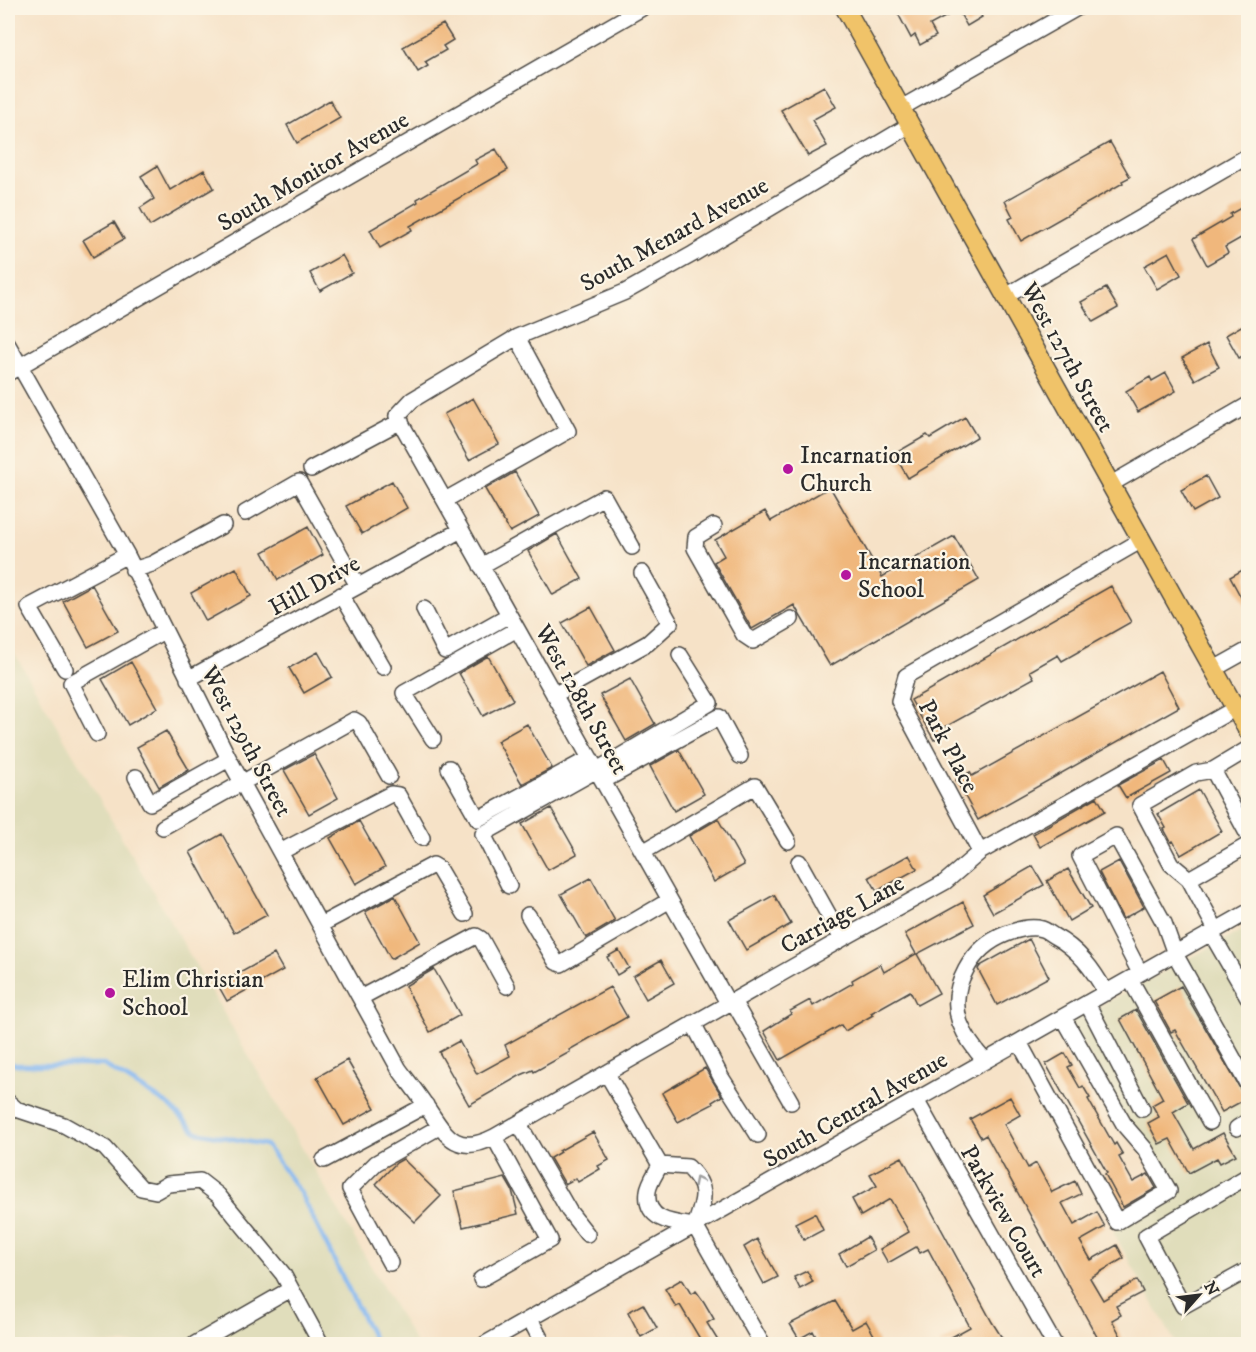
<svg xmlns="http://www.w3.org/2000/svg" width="1256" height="1352" viewBox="0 0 1256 1352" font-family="'IM FELL DW Pica',serif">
	<rect width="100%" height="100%" fill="#fcf5e5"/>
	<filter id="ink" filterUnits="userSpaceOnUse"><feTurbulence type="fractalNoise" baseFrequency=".0167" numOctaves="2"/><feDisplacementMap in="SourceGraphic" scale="12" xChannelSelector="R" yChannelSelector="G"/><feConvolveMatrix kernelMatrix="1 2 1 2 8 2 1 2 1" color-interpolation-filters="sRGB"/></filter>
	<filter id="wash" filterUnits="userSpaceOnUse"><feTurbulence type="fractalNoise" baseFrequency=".008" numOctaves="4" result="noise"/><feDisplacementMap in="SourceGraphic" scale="24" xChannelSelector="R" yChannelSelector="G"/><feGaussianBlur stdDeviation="1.35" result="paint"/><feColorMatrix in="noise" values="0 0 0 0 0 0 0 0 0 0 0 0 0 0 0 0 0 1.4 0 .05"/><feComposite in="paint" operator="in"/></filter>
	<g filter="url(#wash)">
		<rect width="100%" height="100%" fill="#f6e2c7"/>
		<path fill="#e0ddbb" d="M 8,642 L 416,1344 L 8,1344 Z
			M 1248,927 L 1248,1344 L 1176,1344 L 1113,1232 L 1175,1195 L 1151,1152 L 1129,1125 L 1070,1022 Z"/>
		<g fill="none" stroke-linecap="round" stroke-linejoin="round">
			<path stroke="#84b8f2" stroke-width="4.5" d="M 8,1062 L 16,1065 L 104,1065 L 169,1105 L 196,1132 L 266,1145 L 300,1192 L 376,1344"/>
		</g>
		<g id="blocks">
			<path fill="#f0b77c" d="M 895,8 L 976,8 L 982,17 L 967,26 L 958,10 L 930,25 L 936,36 L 920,45 L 915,35 L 911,38 Z
				M 443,24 L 453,40 L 443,46 L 446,50 L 425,62 L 428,66 L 418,72 L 403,47 Z
				M 824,86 L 836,107 L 812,120 L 827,146 L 808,156 L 781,110 Z
				M 330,100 L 340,118 L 297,143 L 287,125 Z
				M 1110,142 L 1130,177 L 1122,181 L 1123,183 L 1021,241 L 1009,219 L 1013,217 L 1005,201 Z
				M 496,149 L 508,170 L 410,226 L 412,230 L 380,248 L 370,230 L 418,202 L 417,199 L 477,164 L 475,160 Z
				M 157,166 L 170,190 L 204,170 L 214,188 L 150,226 L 140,208 L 154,199 L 141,176 Z
				M 1248,204 L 1248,234 L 1225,247 L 1228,253 L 1207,265 L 1193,239 L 1231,217 L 1230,214 Z
				M 114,222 L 124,239 L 93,257 L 83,240 Z
				M 1169,252 L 1181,275 L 1157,289 L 1144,266 Z
				M 342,255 L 352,273 L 320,291 L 310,273 Z
				M 1106,288 L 1118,308 L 1093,322 L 1081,302 Z
				M 1248,322 L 1248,352 L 1239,358 L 1226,335 Z
				M 1207,344 L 1219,367 L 1195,380 L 1182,358 Z
				M 1166,373 L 1176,391 L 1138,412 L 1126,391 L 1150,377 L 1152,381 Z
				M 473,398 L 499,444 L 469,460 L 444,414 Z
				M 965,417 L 977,437 L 908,478 L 894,454 L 927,435 L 930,438 Z
				M 515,472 L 539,516 L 510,532 L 485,489 Z
				M 1206,476 L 1218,498 L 1193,512 L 1181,490 Z
				M 392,481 L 407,508 L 362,534 L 346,506 Z
				M 830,487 L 882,577 L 954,536 L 979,580 L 830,666 L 794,605 L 752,629 L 714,562 L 724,556 L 715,540 L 765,511 L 771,521 Z
				M 308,527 L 323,555 L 278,580 L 263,552 Z
				M 557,534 L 582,579 L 553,595 L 528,551 Z
				M 1248,567 L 1248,610 L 1230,577 Z
				M 236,568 L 251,596 L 206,621 L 191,593 Z
				M 92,585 L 118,631 L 88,647 L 63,601 Z
				M 1111,586 L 1131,622 L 1062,661 L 1058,655 L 1030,671 L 1034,678 L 945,727 L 947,732 L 934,740 L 911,700 Z
				M 591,607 L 615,650 L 586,666 L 562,623 Z
				M 318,652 L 332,677 L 304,693 L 289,668 Z
				M 488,656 L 513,700 L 483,716 L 459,673 Z
				M 131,662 L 157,708 L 128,725 L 102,679 Z
				M 1160,671 L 1179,707 L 978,820 L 956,780 L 970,772 L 972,776 Z
				M 630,679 L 655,724 L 626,741 L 600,695 Z
				M 527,724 L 552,768 L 522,784 L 497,741 Z
				M 166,731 L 189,770 L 159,787 L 137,747 Z
				M 679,750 L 704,794 L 674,811 L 650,766 Z
				M 314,754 L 338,798 L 309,814 L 284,770 Z
				M 1164,760 L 1171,773 L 1126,798 L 1118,785 Z
				M 1199,790 L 1222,831 L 1181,855 L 1173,841 L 1171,842 L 1164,829 L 1166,828 L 1158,814 Z
				M 1097,797 L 1105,811 L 1040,847 L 1033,834 Z
				M 551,808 L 577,854 L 548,870 L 522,824 Z
				M 718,819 L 744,865 L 714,882 L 689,836 Z
				M 359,821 L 385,867 L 356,884 L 330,838 Z
				M 222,834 L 267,915 L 234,933 L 190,852 Z
				M 909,855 L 917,869 L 877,891 L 869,877 Z
				M 1119,861 L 1144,907 L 1123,919 L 1099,872 Z
				M 1033,866 L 1044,885 L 993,913 L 983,895 Z
				M 1068,869 L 1091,908 L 1069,921 L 1047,881 Z
				M 591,878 L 615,921 L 586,938 L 561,894 Z
				M 774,895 L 791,924 L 746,950 L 729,920 Z
				M 395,896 L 420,942 L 391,959 L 365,912 Z
				M 963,902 L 974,924 L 917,954 L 939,993 L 917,1005 L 910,991 L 871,1013 L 873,1015 L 845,1031 L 841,1025 L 780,1060 L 764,1031 L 791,1014 L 790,1011 L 810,1000 L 813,1006 L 853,983 L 852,980 L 880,964 L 884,972 L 916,954 L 905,934 Z
				M 1029,939 L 1049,977 L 997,1005 L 978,969 L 980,966 Z
				M 619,950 L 629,968 L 617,975 L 607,957 Z
				M 274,954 L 283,970 L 227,1001 L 218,985 Z
				M 661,960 L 674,983 L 646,999 L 633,976 Z
				M 434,969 L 460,1015 L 430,1032 L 405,986 Z
				M 1181,986 L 1246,1099 L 1222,1112 L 1175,1030 L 1171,1032 L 1154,1001 Z
				M 610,987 L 627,1017 L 569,1050 L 570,1052 L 534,1072 L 533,1070 L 521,1075 L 469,1105 L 439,1052 L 459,1041 L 477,1074 L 510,1056 L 505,1045 Z
				M 1136,1010 L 1188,1103 L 1173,1112 L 1194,1149 L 1223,1133 L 1236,1155 L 1220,1163 L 1217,1158 L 1189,1173 L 1170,1139 L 1159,1144 L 1148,1123 L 1159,1117 L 1152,1105 L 1163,1099 L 1120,1019 Z
				M 1065,1053 L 1072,1065 L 1068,1067 L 1080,1088 L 1083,1086 L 1090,1098 L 1088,1099 L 1114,1145 L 1116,1143 L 1123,1155 L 1119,1157 L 1133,1182 L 1148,1174 L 1156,1188 L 1123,1207 L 1105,1174 L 1107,1173 L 1046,1064 Z
				M 347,1060 L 375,1108 L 344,1125 L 317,1077 Z
				M 705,1068 L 722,1096 L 712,1102 L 713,1104 L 678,1122 L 662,1093 Z
				M 1010,1097 L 1020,1115 L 1004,1124 L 1028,1168 L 1036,1163 L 1052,1192 L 1075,1181 L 1081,1194 L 1062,1203 L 1074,1225 L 1097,1212 L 1105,1227 L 1080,1241 L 1091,1260 L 1117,1245 L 1124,1258 L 1090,1278 L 1103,1300 L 1137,1280 L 1143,1292 L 1116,1306 L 1121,1315 L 1112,1320 L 1125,1344 L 1101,1344 L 986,1135 L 981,1138 L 970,1119 Z
				M 593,1132 L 609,1160 L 598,1166 L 600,1169 L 578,1182 L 576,1178 L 565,1184 L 550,1158 L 560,1152 L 559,1151 Z
				M 902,1157 L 992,1322 L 1006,1344 L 939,1344 L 970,1327 L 928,1249 L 920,1253 L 916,1247 L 888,1263 L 880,1249 L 909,1232 L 890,1199 L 861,1216 L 852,1199 L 877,1186 L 870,1174 Z
				M 403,1159 L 441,1196 L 415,1222 L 376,1184 L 396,1163 Z
				M 505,1178 L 512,1190 L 518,1214 L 463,1227 L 454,1191 Z
				M 815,1213 L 823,1230 L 804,1240 L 795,1223 Z
				M 867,1237 L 874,1250 L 846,1266 L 839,1254 Z
				M 757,1239 L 778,1277 L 764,1284 L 744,1247 Z
				M 807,1271 L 813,1282 L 800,1289 L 794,1277 Z
				M 682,1279 L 691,1294 L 696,1291 L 704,1302 L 714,1319 L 707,1323 L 720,1344 L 703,1344 L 680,1305 L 676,1307 L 665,1289 Z
				M 835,1301 L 852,1329 L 866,1321 L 879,1344 L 820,1344 L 813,1331 L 799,1339 L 790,1324 Z
				M 643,1304 L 657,1328 L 641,1337 L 628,1312 Z"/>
		</g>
	</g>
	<g filter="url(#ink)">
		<use href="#blocks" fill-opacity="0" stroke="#494642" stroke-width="1.5"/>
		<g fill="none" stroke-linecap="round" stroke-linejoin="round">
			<g stroke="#494642" stroke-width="18">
				<path id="minor" d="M 901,108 L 1077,8
					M 1006,296 L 1248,156
					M 8,345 L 127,555 L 229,759 L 399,1069 C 407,1080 416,1091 424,1103 C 444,1131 453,1158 494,1137 L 842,939 L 945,882 L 980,852 L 1236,708
					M 8,373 L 642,8
					M 311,469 L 401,421
					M 1111,484 L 1248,405
					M 445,500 L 568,431 L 517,337
					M 245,513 L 299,482 L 358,586
					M 714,526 L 696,537 L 695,548 L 744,635 L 753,641 L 791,619
					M 481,566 L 604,497 L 632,547
					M 133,570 L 152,564 L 223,525
					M 341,595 L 383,667
					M 424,609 L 445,651 L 509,615
					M 65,669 L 29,607 L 127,555
					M 1214,669 L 1248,650
					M 188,679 L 461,530
					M 554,695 L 648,643 L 670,623 L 642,573
					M 97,734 L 71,683 L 164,631
					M 433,739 L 404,693 L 517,629
					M 1248,749 L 1213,770 L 1248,835
					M 449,768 L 478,819 L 590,758
					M 136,777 L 150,803 L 229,759
					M 603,781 L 719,717 L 740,756
					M 163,827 L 354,720 L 359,723 L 389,776
					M 280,852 L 391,794 L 398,795 L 422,838
					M 643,852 L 755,786 L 788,841
					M 980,852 L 899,701 L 906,676 L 1142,540
					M 799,862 L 842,939
					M 1189,879 L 1171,864 L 1140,805 L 1196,773 L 1213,770
					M 509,886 L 483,834 L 597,770 L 710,703 L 680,655
					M 528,915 L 556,962 L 561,964 L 670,900
					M 320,925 L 433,865 L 438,868 L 465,914
					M 1216,930 L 1189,879 L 1248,845
					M 1211,933 L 1248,997
					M 1140,973 L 1080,856 L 1116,836 L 1164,923 L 1175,954 L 1248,1085
					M 1130,979 L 1210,1122
					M 360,998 L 476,936 L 481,939 L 507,986
					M 733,1001 L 791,1102
					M 728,1003 L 397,416 L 412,400 L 517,337 L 625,292 L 693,254 L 910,125
					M 1087,1003 L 1142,1109
					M 693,1023 L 721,1077 L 758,1135
					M 1019,1042 L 1117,1222 L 1169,1191 L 1145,1149 L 1125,1126 L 1063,1017
					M 985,1061 C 974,1049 966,1038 960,1023 C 948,987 972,947 1006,934 C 1016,930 1031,926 1042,929 C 1046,930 1050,934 1054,936 C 1078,949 1093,969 1106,993
					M 607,1074 L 660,1165
					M 916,1100 L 1054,1344
					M 8,1102 L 16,1109 L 64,1125 L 105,1148 L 141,1188 L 156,1191 L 168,1184 L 200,1181 L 218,1195 L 283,1274 L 321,1344
					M 519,1124 L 569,1211 L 587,1234
					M 1237,1128 L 1248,1121
					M 324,1160 L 426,1105
					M 660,1165 L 688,1167 C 710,1189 704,1199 695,1226 L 762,1344
					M 660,1165 C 656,1173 649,1183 648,1191 C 644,1221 673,1223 695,1226
					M 1248,1176 L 1146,1236 L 1183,1306 L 1248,1270
					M 390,1263 L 350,1189 L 376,1163 L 439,1127
					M 481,1279 L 550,1240 L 494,1137
					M 530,1319 L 543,1344
					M 195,1344 L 291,1289
					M 485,1344 L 1248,912"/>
			</g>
			<g stroke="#494642" stroke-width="21">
				<path id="major" d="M 845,8 L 1248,731"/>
			</g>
			<use href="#minor" stroke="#fff" stroke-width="15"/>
			<use href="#major" stroke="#f0c369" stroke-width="18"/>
		</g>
		<defs><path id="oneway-chevron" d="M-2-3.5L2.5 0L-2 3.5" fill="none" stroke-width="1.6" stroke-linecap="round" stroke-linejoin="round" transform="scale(1.5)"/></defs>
		<use stroke="#a0a0a0" href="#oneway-chevron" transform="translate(698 1181) rotate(-117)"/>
	</g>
	<g fill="#b5179e" stroke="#fcf5e5" stroke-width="2">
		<circle cx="788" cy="469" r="6"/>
		<circle cx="846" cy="575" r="6"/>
		<circle cx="110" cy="993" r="6"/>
	</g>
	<g text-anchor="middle" stroke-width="4.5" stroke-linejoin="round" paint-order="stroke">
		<g font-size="24" fill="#2b2b2b" stroke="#fcf5e5">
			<text transform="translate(313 171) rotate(-30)" y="8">South Monitor Avenue</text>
			<text transform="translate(674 234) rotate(-29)" y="8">South Menard Avenue</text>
			<text transform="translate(1068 357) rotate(61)" y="8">West 127th Street</text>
			<text transform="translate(314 585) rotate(-29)" y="8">Hill Drive</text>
			<text transform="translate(582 699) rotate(61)" y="8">West 128th Street</text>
			<text transform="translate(247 741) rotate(62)" y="8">West 129th Street</text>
			<text transform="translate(949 746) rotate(62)" y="8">Park Place</text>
			<text transform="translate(842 914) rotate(-29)" y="8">Carriage Lane</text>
			<text transform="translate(855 1109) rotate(-30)" y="8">South Central Avenue</text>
			<text transform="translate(1004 1211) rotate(60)" y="8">Parkview Court</text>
		</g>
		<g font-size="24" fill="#2b2b2b" stroke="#fcf5e5" text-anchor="start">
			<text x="800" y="463">Incarnation<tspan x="800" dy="28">Church</tspan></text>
			<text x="858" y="569">Incarnation<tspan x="858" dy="28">School</tspan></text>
			<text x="122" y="987">Elim Christian<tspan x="122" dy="28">School</tspan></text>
		</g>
	</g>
	<rect width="1256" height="1352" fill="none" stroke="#fcf5e5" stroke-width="30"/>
	<g transform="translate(1199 1295) rotate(62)" stroke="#fcf5e5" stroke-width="4.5" paint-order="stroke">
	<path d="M0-4.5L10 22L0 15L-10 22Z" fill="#2b2b2b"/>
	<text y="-9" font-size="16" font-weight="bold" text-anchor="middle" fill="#2b2b2b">N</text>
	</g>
</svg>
